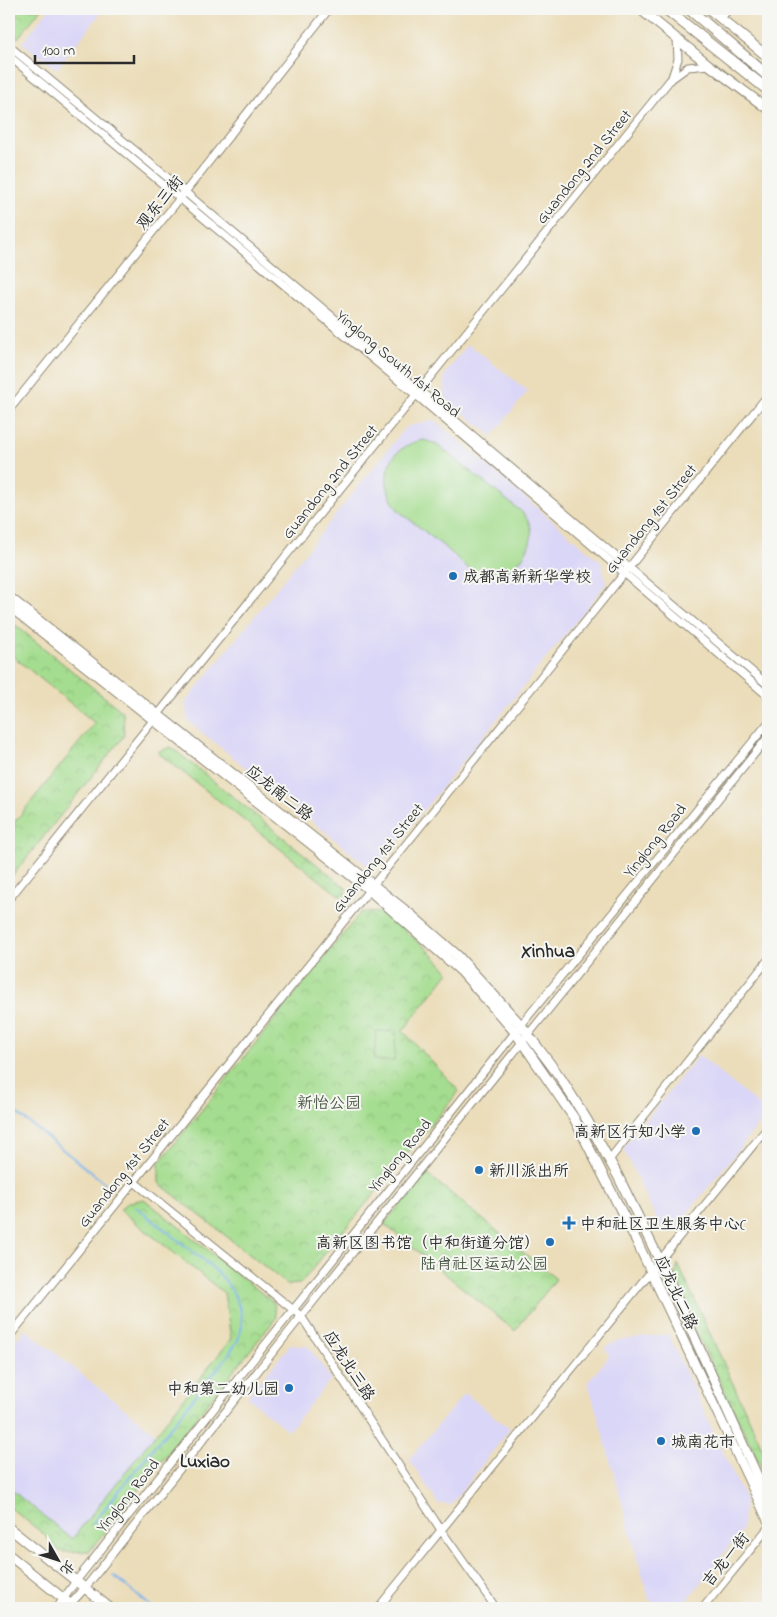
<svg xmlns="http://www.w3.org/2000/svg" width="777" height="1617" viewBox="0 0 777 1617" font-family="'Indie Flower','LXGW WenKai TC',sans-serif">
	<defs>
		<pattern id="park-crowns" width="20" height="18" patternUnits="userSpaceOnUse" patternTransform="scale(1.25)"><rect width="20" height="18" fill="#a4dd8f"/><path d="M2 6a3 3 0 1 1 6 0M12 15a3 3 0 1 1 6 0" fill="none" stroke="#8dbe7c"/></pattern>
	</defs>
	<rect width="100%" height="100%" fill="#f6f6f2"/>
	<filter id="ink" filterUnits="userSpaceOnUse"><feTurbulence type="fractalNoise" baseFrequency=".02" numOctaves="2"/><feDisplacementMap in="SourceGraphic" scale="10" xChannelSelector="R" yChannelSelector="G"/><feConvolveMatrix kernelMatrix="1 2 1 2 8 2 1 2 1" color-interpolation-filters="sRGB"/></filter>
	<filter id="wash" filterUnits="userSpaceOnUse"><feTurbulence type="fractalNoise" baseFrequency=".0096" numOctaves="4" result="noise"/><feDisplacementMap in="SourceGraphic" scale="20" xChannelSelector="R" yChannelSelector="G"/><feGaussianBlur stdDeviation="1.12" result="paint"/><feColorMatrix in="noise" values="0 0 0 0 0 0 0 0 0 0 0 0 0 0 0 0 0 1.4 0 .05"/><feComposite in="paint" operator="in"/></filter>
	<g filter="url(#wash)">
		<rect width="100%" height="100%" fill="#ebddb9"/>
		<path fill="#dad6f7" d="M 49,9 L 104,9 L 57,69 L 22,43 Z
			M 468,344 L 528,391 L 492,436 L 446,399 L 444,376 Z
			M 434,420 L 602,563 L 606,584 L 382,862 L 366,865 L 188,721 L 185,703 L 406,427 Z
			M 699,1055 L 768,1113 L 672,1232 L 663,1233 L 623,1148 Z
			M 25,1329 L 156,1434 L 72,1539 L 9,1488 L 9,1349 Z
			M 668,1334 L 745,1499 L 742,1530 L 681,1608 L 658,1608 L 649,1599 L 588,1382 L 609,1356 L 605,1347 L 619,1340 Z
			M 290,1345 L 308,1346 L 331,1379 L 288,1431 L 247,1397 Z
			M 465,1393 L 510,1429 L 451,1505 L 438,1504 L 409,1459 Z"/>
		<path fill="url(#park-crowns)" stroke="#68845d" d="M 9,9 L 41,9 L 18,38 L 9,31 Z
			M 9,620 L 123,712 L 124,736 L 9,880 L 9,829 L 95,723 L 9,653 Z
			M 171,747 L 346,888 L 345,900 L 157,752 Z
			M 361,912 L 383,913 L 425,947 L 449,972 L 403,1031 L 459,1091 L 300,1284 L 288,1285 L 159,1183 L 159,1163 Z
			M 426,1173 L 556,1279 L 515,1331 L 384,1224 Z
			M 144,1199 L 274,1303 L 276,1318 L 90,1551 L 62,1552 L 54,1547 L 45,1535 L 9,1507 L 9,1488 L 72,1539 L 231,1339 L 224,1293 L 120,1210 L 126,1203 Z
			M 678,1264 L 768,1460 L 768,1481 L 673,1285 Z"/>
		<path fill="#a4dd8f" stroke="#68845d" d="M 424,440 L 436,444 L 523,513 C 533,526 534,536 526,552 C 517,569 492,581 473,571 C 466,568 459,560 453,554 C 435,540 417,525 399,511 C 376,482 386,446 424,440 Z
			M 376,1031 L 396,1032 L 394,1061 L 374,1060 Z"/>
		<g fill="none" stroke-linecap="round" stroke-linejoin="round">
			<path stroke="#7cb4ec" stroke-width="2" d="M 9,1107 L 106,1184
				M 93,1523 L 227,1357 L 238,1340 L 242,1326 L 241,1311 L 234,1294 L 225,1280 L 212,1267 L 136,1207
				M 114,1576 L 153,1608"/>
		</g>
	</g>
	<g filter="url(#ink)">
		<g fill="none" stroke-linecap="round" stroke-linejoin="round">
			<g stroke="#8b8472" stroke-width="9">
				<path id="minor" d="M 721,18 L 729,9
					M 9,46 L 185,192 L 768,685
					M 9,56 L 416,395 L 768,696
					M 671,80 L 678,59 L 677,39
					M 9,410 L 185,192 L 329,9
					M 9,899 L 670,80 L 688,67 L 709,65
					M 609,1160 L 768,960
					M 133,1181 L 301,1316 L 441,1530 L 496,1608
					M 9,1337 L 768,395
					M 57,1608 L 76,1581 L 521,1025 L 768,723
					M 67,1608 L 85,1588 L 312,1303 L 768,737
					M 378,1608 L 768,1127
					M 703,1608 L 768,1528"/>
			</g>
			<g stroke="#8b8472" stroke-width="11">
				<path id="major" d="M 640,9 L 709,65 L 768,109
					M 709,9 L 768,57
					M 9,597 L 410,914 L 458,956 L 521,1025 L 560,1077 L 587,1120 L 618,1176 L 660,1261 L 768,1500
					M 9,606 L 368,889 L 461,971 L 515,1032 L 574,1118 L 637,1242 L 768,1520
					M 9,1528 L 110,1608
					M 9,1555 L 75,1608"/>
			</g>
			<g stroke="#8b8472" stroke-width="12">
				<path id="highway" d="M 666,9 L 768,90
					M 689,9 L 768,76"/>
			</g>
			<use href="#minor" stroke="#fff" stroke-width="7"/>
			<use href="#major" stroke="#fff" stroke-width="9"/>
			<use href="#highway" stroke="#fff" stroke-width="10"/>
		</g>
	</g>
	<g fill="#1f6fb2" stroke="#f6f6f2" stroke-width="2">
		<circle cx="453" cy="576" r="5"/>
		<circle cx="696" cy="1131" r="5"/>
		<circle cx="479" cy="1170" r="5"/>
		<path d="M566.5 1215.5h5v5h5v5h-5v5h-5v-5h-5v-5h5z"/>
		<circle cx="550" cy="1242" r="5"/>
		<circle cx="289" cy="1388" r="5"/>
		<circle cx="661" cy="1441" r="5"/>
	</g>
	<g text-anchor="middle" stroke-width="4" stroke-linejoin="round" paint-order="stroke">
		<g font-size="16" fill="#2b2b2b" stroke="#f6f6f2">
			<text transform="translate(583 166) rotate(-51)" y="6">Guandong 2nd Street</text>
			<text transform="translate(159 202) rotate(-51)" y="6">观东三街</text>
			<text transform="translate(399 363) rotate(40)" y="6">Yinglong South 1st Road</text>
			<text transform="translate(329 481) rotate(-51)" y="6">Guandong 2nd Street</text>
			<text transform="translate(650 518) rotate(-51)" y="6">Guandong 1st Street</text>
			<text transform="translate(280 792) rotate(38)" y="6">应龙南二路</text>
			<text transform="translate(654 840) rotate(-51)" y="6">Yinglong Road</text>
			<text transform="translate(377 857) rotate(-51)" y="6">Guandong 1st Street</text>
			<text transform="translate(399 1155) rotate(-51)" y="6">Yinglong Road</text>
			<text transform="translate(123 1172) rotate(-51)" y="6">Guandong 1st Street</text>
			<text transform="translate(677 1292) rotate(65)" y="6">应龙北二路</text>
			<text transform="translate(350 1365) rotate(57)" y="6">应龙北三路</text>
			<text transform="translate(127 1495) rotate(-51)" y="6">Yinglong Road</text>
			<text transform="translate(725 1559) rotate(-51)" y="6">吉龙一街</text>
		</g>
		<g font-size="16" fill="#2b2b2b" stroke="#f6f6f2" text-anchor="start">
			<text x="463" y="582">成都高新新华学校</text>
			<text x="686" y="1137" text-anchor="end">高新区行知小学</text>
			<text x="489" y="1176">新川派出所</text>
			<text x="580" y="1229">中和社区卫生服务中心(</text>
			<text x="540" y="1248" text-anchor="end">高新区图书馆（中和街道分馆）</text>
			<text x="279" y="1394" text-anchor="end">中和第二幼儿园</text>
			<text x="671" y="1447">城南花市</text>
		</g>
		<g font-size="16" fill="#495844" stroke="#f6f6f2">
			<text x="329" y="1108">新怡公园</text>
			<text x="484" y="1269">陆肖社区运动公园</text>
		</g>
		<g font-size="19" font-weight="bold" fill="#2b2b2b" stroke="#f6f6f2">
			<text x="548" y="957">Xinhua</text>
			<text x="205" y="1467">Luxiao</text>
		</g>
	</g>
	<rect width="777" height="1617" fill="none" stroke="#f6f6f2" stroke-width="30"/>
	<g transform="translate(58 1560) rotate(129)" stroke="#f6f6f2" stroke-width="4" paint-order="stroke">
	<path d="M0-4L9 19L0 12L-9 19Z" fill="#2b2b2b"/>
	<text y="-8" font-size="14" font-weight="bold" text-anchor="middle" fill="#2b2b2b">北</text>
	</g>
	<path d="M35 55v8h99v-8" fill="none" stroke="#2b2b2b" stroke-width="2.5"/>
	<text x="42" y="55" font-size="15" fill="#2b2b2b" stroke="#f6f6f2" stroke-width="4" paint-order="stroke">100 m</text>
</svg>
